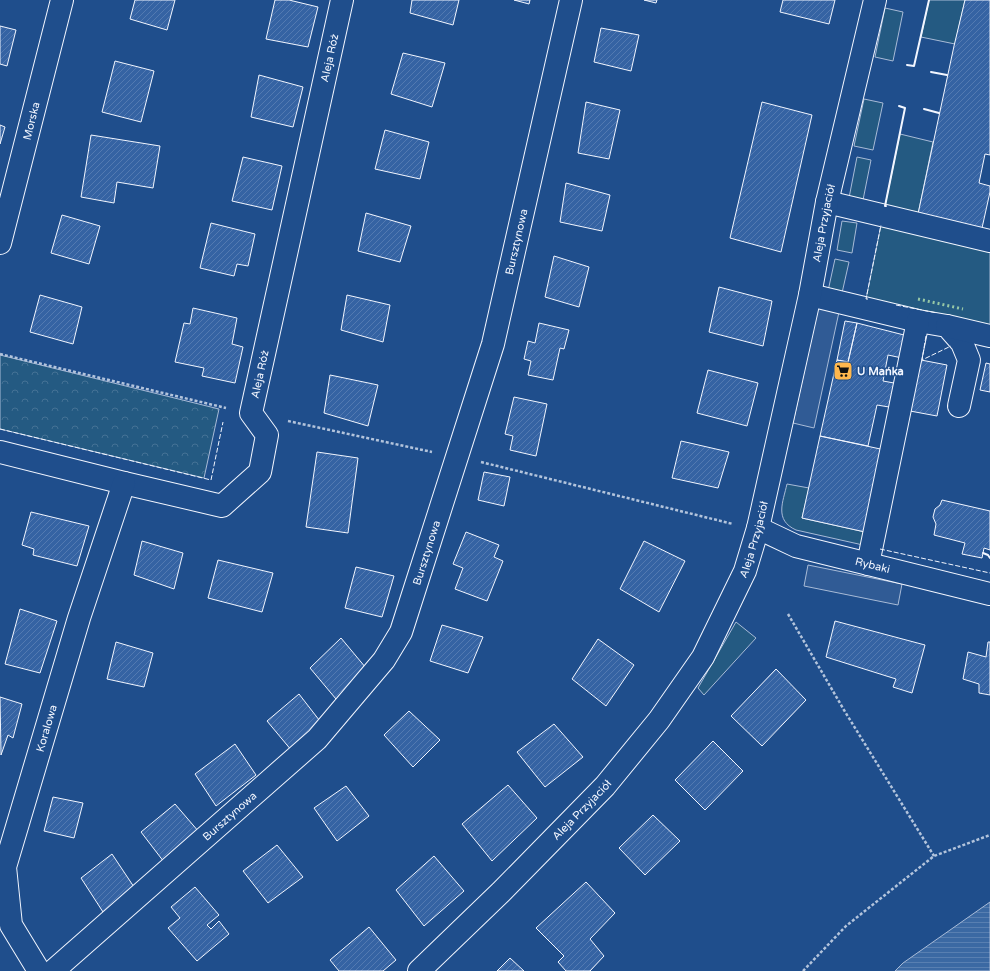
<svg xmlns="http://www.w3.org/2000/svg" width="990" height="971" viewBox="0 0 990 971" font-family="'Varela Round',sans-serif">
	<defs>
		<pattern id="park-crowns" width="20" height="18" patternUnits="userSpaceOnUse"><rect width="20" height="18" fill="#245a82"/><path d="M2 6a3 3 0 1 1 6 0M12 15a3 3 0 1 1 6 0" fill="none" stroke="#447295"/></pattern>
		<pattern id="water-rules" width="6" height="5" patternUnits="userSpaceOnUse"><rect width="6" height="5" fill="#3b69a3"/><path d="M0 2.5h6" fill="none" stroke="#587fb1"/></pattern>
		<pattern id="building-hatch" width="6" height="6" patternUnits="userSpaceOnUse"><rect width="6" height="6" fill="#3563a3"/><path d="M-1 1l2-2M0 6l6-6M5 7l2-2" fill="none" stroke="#537ab1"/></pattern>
	</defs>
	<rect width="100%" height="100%" fill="#1f4e8c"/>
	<path fill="#245a82" stroke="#a8bbd7" d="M 929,0 L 965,0 L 955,44 L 921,37 Z
		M 885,8 L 903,12 L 893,61 L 875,57 Z
		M 864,99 L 883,103 L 873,150 L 854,146 Z
		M 900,134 L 933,142 L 918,214 L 885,206 Z
		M 857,157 L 871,160 L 862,205 L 848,203 Z
		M 842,221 L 857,223 L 852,253 L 837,250 Z
		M 881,225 L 990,251 L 990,325 L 866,299 Z
		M 835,259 L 849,262 L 842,293 L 828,291 Z
		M 787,484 L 809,488 L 802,518 L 865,532 L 863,545 L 796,530 C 774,520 783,502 787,484 Z
		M 736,622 L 756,638 L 704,695 L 698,688 Z"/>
	<path fill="url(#park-crowns)" stroke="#a8bbd7" d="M 0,355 L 219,409 L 204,478 L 0,429 Z"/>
	<path fill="#305b95" stroke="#a8bbd7" d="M 818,308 L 839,312 L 814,428 L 793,423 Z
		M 808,565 L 902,584 L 898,605 L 804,586 Z"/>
	<path fill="url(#water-rules)" stroke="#a8bbd7" d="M 990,902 L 990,971 L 895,971 L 903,963 Z"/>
	<path fill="url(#building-hatch)" stroke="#f2f6ff" d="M 135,0 L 175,0 L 167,30 L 130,19 Z
		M 275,0 L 289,0 L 318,7 L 308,47 L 266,39 Z
		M 412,0 L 459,0 L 453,25 L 410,13 Z
		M 514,0 L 530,0 L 529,4 Z
		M 644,0 L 657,0 L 656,3 Z
		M 783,0 L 835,0 L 829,24 L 780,12 Z
		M 965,0 L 990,0 L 990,155 L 985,154 L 979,183 L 990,186 L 990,192 L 982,228 L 918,214 L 954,46 Z
		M 0,26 L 16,30 L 7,66 L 0,64 Z
		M 601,28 L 639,35 L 631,71 L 594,62 Z
		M 403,53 L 445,63 L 432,107 L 391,94 Z
		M 115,61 L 154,71 L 141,122 L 102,112 Z
		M 259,75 L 303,87 L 293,127 L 251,117 Z
		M 586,102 L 620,110 L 609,159 L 578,153 Z
		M 762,102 L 812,115 L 781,252 L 730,238 Z
		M 0,125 L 5,127 L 0,144 Z
		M 385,130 L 429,142 L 420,179 L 375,169 Z
		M 91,135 L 160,146 L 153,188 L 117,182 L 114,203 L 81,197 Z
		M 243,157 L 282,166 L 272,210 L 232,201 Z
		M 566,183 L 610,195 L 602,231 L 560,222 Z
		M 366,213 L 411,226 L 400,262 L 358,251 Z
		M 62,215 L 100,226 L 89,264 L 51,253 Z
		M 211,223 L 255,234 L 248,266 L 237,264 L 234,276 L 200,268 Z
		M 554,256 L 589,267 L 579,307 L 545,297 Z
		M 719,287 L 772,301 L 763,346 L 709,332 Z
		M 40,295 L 82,307 L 73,344 L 30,332 Z
		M 347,295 L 390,305 L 383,342 L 341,330 Z
		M 193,308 L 237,318 L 232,344 L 243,347 L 235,383 L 202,376 L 204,368 L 175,362 L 184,323 L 190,324 Z
		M 845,321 L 857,323 L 848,362 L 837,360 Z
		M 539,323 L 569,330 L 564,349 L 560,348 L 553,380 L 528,375 L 531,361 L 524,359 L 528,341 L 535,343 Z
		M 857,323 L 904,335 L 902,358 L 888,355 L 883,381 L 894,383 L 889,407 L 877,405 L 868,446 L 820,436 L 837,360 L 848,362 Z
		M 921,360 L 947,365 L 937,416 L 910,411 Z
		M 986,363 L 990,364 L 990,392 L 980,390 Z
		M 708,370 L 758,383 L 747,426 L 697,413 Z
		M 330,375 L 378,385 L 368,426 L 324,413 Z
		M 514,397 L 547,404 L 536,456 L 510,450 L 513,436 L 505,434 Z
		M 820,436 L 885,450 L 865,532 L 802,518 Z
		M 681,441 L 729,452 L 718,488 L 672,478 Z
		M 317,452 L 358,458 L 348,533 L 306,527 Z
		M 484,472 L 510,477 L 504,506 L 478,500 Z
		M 942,500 L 990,511 L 990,550 L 984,548 L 982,558 L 962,554 L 965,543 L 934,535 L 936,524 L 933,517 L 935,509 L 940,505 Z
		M 31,512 L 89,526 L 77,566 L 33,555 L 34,549 L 22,545 Z
		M 466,532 L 499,545 L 494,557 L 503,561 L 487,601 L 455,589 L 463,568 L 453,564 Z
		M 142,541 L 183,553 L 174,589 L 134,575 Z
		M 644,541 L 685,561 L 659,612 L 620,589 Z
		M 218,560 L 273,573 L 262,612 L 208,598 Z
		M 356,567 L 394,576 L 382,617 L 345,608 Z
		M 20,609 L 57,621 L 40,673 L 5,664 Z
		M 835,621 L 925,645 L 912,693 L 893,687 L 896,679 L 826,657 Z
		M 442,625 L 483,637 L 468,673 L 430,661 Z
		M 341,638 L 366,668 L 336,699 L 310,668 Z
		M 598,639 L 634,665 L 606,706 L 572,679 Z
		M 116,642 L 153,653 L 144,687 L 107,679 Z
		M 988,642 L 990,642 L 990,695 L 979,693 L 979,684 L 963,679 L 968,652 L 986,657 Z
		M 776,669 L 806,700 L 762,746 L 731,716 Z
		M 299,694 L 323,725 L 292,751 L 267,721 Z
		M 0,697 L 22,704 L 13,738 L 8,735 L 1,755 Z
		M 409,711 L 440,740 L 413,767 L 384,735 Z
		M 554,724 L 583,757 L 545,787 L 517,752 Z
		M 713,741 L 743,771 L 705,810 L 675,780 Z
		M 235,744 L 256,775 L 216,806 L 195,774 Z
		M 508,785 L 537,818 L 492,861 L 462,824 Z
		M 346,786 L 369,816 L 337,841 L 314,808 Z
		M 53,797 L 83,803 L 74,838 L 44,831 Z
		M 175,804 L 199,832 L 164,862 L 141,832 Z
		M 653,815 L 680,841 L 645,875 L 619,848 Z
		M 277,845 L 303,877 L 268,903 L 243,871 Z
		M 112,854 L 136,890 L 103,912 L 81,878 Z
		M 434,856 L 464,891 L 424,926 L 396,890 Z
		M 586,882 L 615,913 L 590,939 L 604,956 L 590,971 L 566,971 L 558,962 L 564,956 L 536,928 Z
		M 195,887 L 219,915 L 207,925 L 211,929 L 219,921 L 229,934 L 197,961 L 168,928 L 180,918 L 171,907 Z
		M 369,927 L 396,960 L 383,971 L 339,971 L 330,960 Z
		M 510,958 L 524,971 L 497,971 Z"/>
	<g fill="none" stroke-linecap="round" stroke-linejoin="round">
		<g stroke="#f2f6ff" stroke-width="24">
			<g id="minor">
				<path d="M 827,202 L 990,241"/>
				<path id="s1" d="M 0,243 L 62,0"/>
				<path d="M 810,295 L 918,321 L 947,326 L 962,343 L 969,360 L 959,406"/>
				<path d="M 947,326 L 990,336"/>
				<path id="s2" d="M 0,452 L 124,483 L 222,506 L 260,472 L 267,435 L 251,413 L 342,0"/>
				<path id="s3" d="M 758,528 L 796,546 L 990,594"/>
				<path d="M 868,564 L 918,321"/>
				<path id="s4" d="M 39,971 L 11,925 L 5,867 L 79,618 L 124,483"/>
				<path id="s5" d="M 53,971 L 317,739 L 384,660 L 401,632 L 493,344 L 571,0"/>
				<path id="s6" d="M 419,971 L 501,892 L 605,786 L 659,720 L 703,657 L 745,571 L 758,528 L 810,295 L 827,202 L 875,0"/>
			</g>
		</g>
		<path stroke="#b3c4dc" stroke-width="2.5" stroke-dasharray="3 2" stroke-linecap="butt" d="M 0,354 L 226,408
			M 288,421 L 432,452
			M 481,462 L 733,524
			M 788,614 L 844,710 L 934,856
			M 803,971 L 846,926 L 934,856 L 990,835"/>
		<use href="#minor" stroke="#1f4e8c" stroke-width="22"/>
		<path stroke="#97c8a6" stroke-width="3" stroke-dasharray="2 3" stroke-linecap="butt" d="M 918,299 L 963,309"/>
		<path stroke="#f2f6ff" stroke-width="1" stroke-dasharray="5 2" stroke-linecap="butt" d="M 868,299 L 866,299 L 881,225
			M 896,305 L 937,313
			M 926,336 L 922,360 L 951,346
			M 0,429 L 211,480 L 223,422
			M 880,549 L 990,573"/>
		<path stroke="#f2f6ff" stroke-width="2" d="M 907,65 L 914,66 L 929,0
			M 931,72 L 947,75
			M 924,109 L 939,113
			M 886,206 L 885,206 L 905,108 L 899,106
			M 983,553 L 988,555 L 990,558"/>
	</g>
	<defs>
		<g id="supermarket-square" transform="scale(1)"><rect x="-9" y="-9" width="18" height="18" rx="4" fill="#ffb74d" stroke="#1f4e8c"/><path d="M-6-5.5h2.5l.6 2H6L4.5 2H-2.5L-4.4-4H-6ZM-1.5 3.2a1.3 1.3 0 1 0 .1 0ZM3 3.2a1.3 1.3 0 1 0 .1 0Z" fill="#111"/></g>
	</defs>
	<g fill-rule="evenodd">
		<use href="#supermarket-square" x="843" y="371"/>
	</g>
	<g text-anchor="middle" stroke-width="3" stroke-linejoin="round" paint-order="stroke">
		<g font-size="11" fill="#f2f6ff" stroke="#1f4e8c">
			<text dy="4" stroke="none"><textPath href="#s2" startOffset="708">Aleja Róż</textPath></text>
			<text dy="4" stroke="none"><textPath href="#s1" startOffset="126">Morska</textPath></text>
			<text dy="4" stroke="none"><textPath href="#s6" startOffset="877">Aleja Przyjaciół</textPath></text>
			<text dy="4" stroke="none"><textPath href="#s5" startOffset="895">Bursztynowa</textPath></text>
			<text dy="4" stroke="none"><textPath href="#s2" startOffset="384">Aleja Róż</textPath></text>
			<text dy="4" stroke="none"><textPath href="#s6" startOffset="553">Aleja Przyjaciół</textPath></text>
			<text dy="4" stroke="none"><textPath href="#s5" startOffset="571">Bursztynowa</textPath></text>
			<text dy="4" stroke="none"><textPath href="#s3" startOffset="121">Rybaki</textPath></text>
			<text dy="4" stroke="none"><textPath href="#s4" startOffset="257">Koralowa</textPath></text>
			<text dy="4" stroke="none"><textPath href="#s6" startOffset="229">Aleja Przyjaciół</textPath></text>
			<text dy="4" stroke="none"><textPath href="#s5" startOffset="235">Bursztynowa</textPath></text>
		</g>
		<g font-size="11" font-weight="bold" fill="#f2f6ff" stroke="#1f4e8c" text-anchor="start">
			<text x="857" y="375">U Mańka</text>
		</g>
	</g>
</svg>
